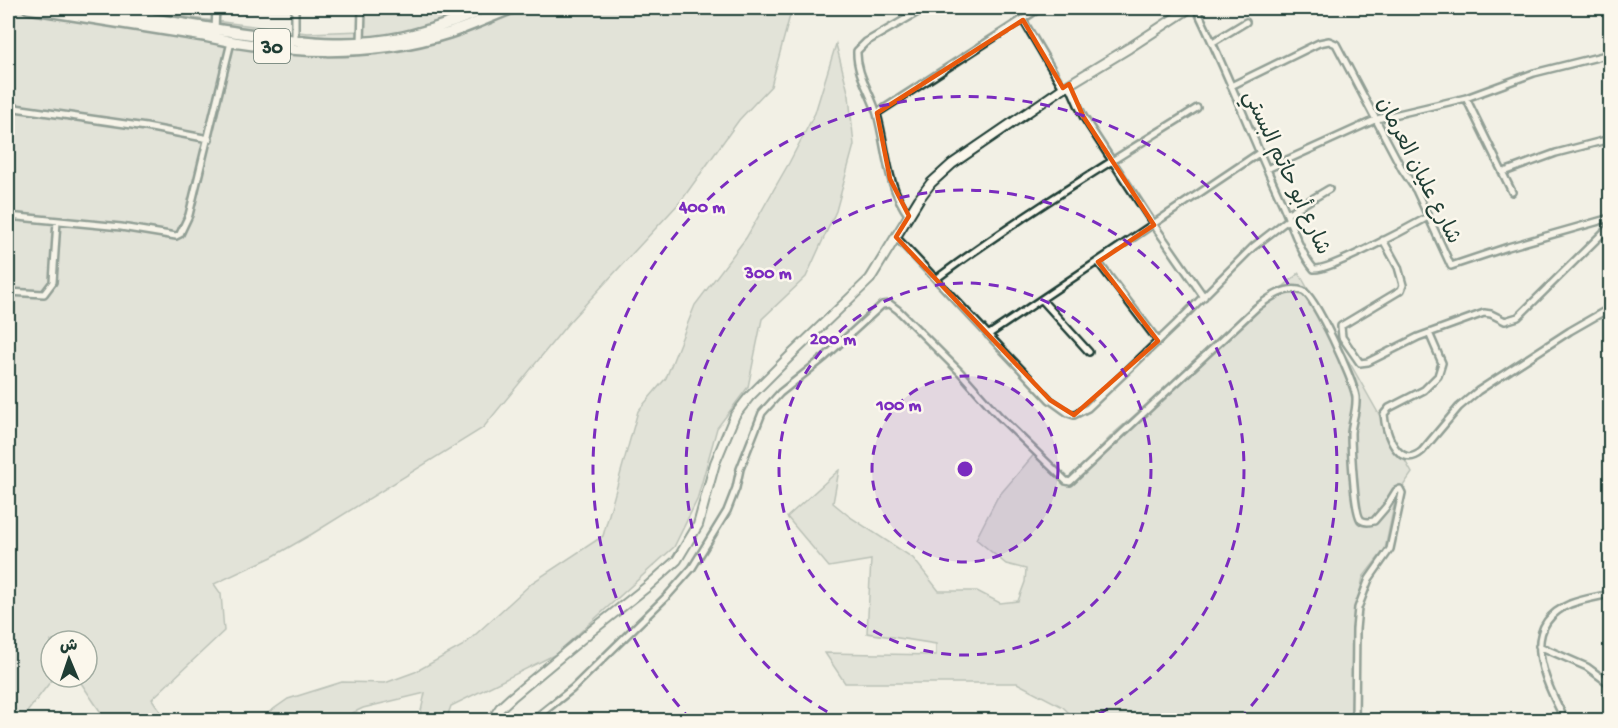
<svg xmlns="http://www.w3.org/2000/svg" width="1618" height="728" viewBox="0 0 1618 728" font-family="'Gochi Hand','Playpen Sans Arabic',sans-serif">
	<rect width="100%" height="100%" fill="#f2f0e5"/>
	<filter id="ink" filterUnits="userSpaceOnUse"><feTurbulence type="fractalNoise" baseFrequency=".0167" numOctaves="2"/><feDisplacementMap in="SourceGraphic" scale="12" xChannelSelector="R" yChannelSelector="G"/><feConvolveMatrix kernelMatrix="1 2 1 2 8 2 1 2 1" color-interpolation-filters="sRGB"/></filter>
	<g filter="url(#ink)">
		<path fill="#cfd2c8" stroke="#77887e" stroke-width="1.5" d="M 8,8 L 115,8 L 307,33 L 362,31 L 364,8 L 792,8 L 771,86 L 739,120 L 681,201 L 570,321 L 483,428 L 312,534 L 272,557 L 214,584 L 221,594 L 224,631 L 152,699 L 166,720 L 106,720 L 77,677 L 87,677 L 87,641 L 51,641 L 51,677 L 54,677 L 21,720 L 8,720 Z
			M 836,44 L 849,96 L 854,145 L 836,211 L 806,277 L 762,319 L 748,387 L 717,428 L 697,500 L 674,547 L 556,654 L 451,706 L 446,720 L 419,720 L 425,693 L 363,708 L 338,720 L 258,720 L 288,699 L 342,682 L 385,683 L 415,672 L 464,645 L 533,582 L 603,536 L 638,411 L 666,378 L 695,305 L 746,238 L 789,163 L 815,113 Z
			M 1299,273 L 1412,473 L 1396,496 L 1385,549 L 1363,577 L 1356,610 L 1353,720 L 1076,720 L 1063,707 L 1017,683 L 845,683 L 825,653 L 936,655 L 936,644 L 867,633 L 871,560 L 829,567 L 787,517 L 839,470 L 833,503 L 850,517 L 913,558 L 939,591 L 977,591 L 1000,603 L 1018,601 L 1025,582 L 1026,569 L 1006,564 L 976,539 L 997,498 L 1037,451 L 1064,485 L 1113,434 Z"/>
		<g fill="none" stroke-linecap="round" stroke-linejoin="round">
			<g stroke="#1f3d34" stroke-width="10">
				<path id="street" d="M 1196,8 C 1227,71 1252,138 1282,203 C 1291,223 1300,253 1314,269 C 1329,271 1410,227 1428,217
					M 150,18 L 151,8
					M 1023,20 L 1063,88
					M 215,30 L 216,8
					M 295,41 L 295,8
					M 361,42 L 362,8
					M 1213,42 L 1246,22
					M 1069,84 L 1083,116 L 1090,127 L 1154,225 L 1204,297
					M 1231,86 L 1319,43 L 1329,41 L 1336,44 L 1402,169 L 1416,190 L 1451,266 L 1508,247 L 1610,218
					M 1466,98 L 1512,192
					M 8,107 L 146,127 L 209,139
					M 877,113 L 1040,8
					M 1267,169 L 1377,119 L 1466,98 L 1534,73 L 1610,54
					M 1504,172 L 1556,153 L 1610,139
					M 1287,214 L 1329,189
					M 8,216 L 121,227 L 176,236 L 180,234 L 189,215 L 231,42
					M 909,216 C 886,185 887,150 877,114 C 871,93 856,74 857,51 L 866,42 L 925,8
					M 896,237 L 1050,400 L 1068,413 L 1074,415 L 1088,408 L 1176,324 L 1253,247 L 1289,219
					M 1383,240 L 1398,267 L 1403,285 L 1401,290 L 1341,326 L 1342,337 L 1360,363 L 1368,362 L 1418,337 L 1484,313 L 1491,314 L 1505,321 L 1518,317 L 1610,226
					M 1098,262 L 1158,341
					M 936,279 C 1019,217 1109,163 1197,108
					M 8,292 L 44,294 L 53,282 L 57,221
					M 1042,300 L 1089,352
					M 1429,333 L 1442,363 L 1438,376 L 1424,390 L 1389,408 L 1384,414 C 1385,433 1399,471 1422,451 L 1459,407 L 1478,391 L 1570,331 L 1610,308
					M 988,335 L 1259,153
					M 1539,646 L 1587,667 L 1610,684
					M 533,720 L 572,689 L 668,595 L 692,568 L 727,511 L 736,488 L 740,469 L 762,413 L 780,393 L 825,357 L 882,305 L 890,304 L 898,310 L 960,372 L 999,416 L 1066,481 L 1070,482 L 1257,307 C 1269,298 1286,285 1303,291 C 1315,295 1354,382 1356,397 C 1357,410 1352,421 1351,433 C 1351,445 1354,514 1361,520 C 1365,523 1370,522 1374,521 L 1386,507 L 1396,491 L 1400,489 L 1402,493 L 1390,549 L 1369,579 L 1358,608 L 1356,629 L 1355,720
					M 1565,720 C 1547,684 1516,627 1570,604 C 1583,599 1597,597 1610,594"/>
			</g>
			<g stroke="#1f3d34" stroke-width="12">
				<path id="secondary" d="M 1451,8 L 1453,8
					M 492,720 L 500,708 L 512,697 L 590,632 L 648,586 L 677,560 L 698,525 L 715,463 L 735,415 L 749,397 L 792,354 L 870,279 L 919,199 L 931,183 L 952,164 L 1063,88 L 1129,48 L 1190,8"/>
			</g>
			<g stroke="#1f3d34" stroke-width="14">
				<path id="primary" d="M 28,8 L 204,36 C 283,54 371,58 449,33 C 471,26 492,16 513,8
					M 85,8 C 139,16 193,26 248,34 C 299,42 351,48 403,37 C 433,30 461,19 489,8"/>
			</g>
			<use href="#street" stroke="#fbf7ec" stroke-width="5"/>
			<use href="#secondary" stroke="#fbf7ec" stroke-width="8"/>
			<use href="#primary" stroke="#fbf7ec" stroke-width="9"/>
		</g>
	</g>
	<path d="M0 0H1618V728H0ZM 1023,20 L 1063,88 L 1069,84 L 1083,116 L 1154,225 L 1098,262 L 1158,341 L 1074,415 L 1050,400 L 896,237 L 909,216 L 890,179 L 877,113 Z" fill="#f2f0e5" fill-opacity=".55" fill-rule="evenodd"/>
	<path fill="none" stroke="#e8590c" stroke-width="4.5" stroke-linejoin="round" d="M 1023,20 L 1063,88 L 1069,84 L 1083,116 L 1154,225 L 1098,262 L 1158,341 L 1074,415 L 1050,400 L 896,237 L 909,216 L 890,179 L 877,113 Z"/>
	<circle cx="965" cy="469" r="93" fill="#7b2cbf" fill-opacity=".12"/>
	<g fill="none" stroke="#7b2cbf" stroke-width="3" stroke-dasharray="10 8">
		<circle cx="965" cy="469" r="93"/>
		<circle cx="965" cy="469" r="186"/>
		<path d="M843 720A279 279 0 1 1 1087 720"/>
		<path d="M691 720A372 372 0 1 1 1239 720"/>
	</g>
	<g text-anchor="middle" stroke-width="5" stroke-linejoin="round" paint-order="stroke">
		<rect fill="#fbf7ec" stroke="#61756b" stroke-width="1.5" x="254" y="29" width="36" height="34" rx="4.5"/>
		<g font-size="20" font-weight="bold" fill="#1f3d34">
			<text x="272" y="53">30</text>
		</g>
		<g font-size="21" fill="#1f3d34" stroke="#fbf7ec">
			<text transform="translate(1420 170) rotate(63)" y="7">شارع عليان العرمان</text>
			<text transform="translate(1288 172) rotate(65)" y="7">شارع أبو حاتم البستي</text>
		</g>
	</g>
	<circle cx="965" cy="469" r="9" fill="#7b2cbf" stroke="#fbf7ec" stroke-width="3"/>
	<g font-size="18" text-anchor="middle" font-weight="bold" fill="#7b2cbf" stroke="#fbf7ec" stroke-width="5" stroke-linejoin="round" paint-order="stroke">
		<text x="702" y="212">400 m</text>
		<text x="768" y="278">300 m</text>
		<text x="833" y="344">200 m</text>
		<text x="899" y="410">100 m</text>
	</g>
	<rect width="1618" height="728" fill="none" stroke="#fbf7ec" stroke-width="30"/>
	<rect x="15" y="15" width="1588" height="698" fill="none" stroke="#1f3d34" stroke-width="2" filter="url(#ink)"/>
	<g transform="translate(69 659) rotate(358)"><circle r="28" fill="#fbf7ec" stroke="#a3ada2" stroke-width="1.5"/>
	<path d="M0-4.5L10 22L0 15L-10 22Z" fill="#1f3d34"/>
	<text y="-9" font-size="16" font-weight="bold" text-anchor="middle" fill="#1f3d34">ش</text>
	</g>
</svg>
